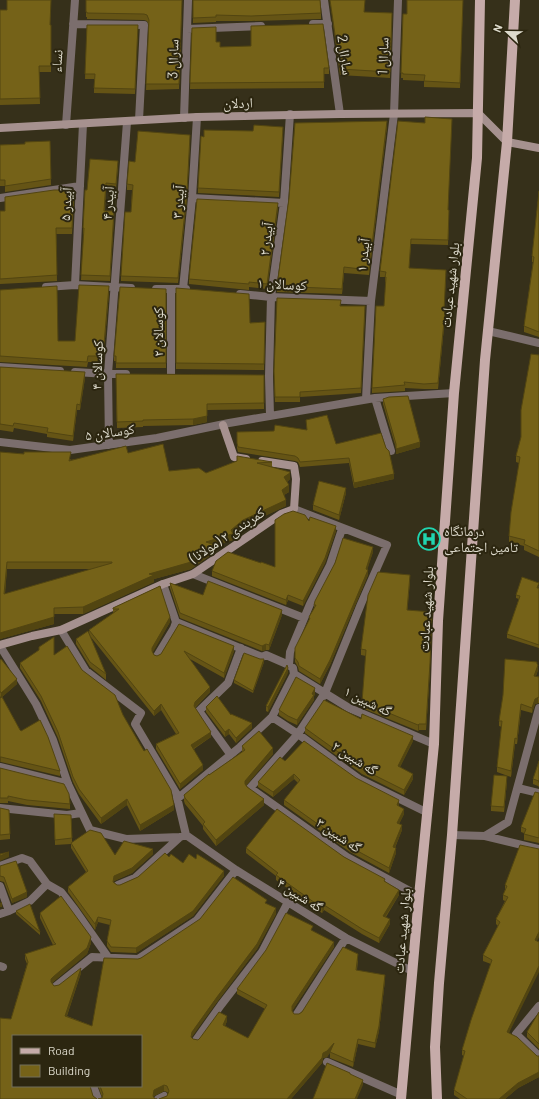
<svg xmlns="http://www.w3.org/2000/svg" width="539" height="1099" viewBox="0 0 539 1099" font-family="Barlow,'Noto Naskh Arabic',sans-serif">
	<rect width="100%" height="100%" fill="#36301a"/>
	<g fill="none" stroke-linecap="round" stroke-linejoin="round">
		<path stroke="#7b6e6d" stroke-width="8" d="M 324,0 L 340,114
			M 73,24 L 144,25 L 139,120
			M 313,24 L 328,24
			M 187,29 L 261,26
			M 184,118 L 188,0
			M 66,125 L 75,0
			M 0,198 L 80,186
			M 192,198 L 284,203
			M 75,285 L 83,124
			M 46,287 L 75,285 L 131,288
			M 156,289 L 186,289
			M 171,289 L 171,374
			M 183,289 L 192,198 L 197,117
			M 240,294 L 271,297 L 371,301
			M 488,331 L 539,343
			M 0,367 L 60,371
			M 75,372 L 108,374 L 126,374
			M 375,398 L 391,451
			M 366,399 L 371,301 L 394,114 L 398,0
			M 270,416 L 269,376 L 271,297 L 284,203 L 290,114
			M 0,442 L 70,450 L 157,438 L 229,423 L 375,398 L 454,393
			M 109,445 L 108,374 L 127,122
			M 294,509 L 387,545 L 361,604 L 325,693 L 298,734 L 250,788 L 347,857 L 419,896
			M 193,574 L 304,618
			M 163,584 L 176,622 L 262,657 L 266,655 L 289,665
			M 61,630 L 86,671 L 141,713 L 135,724 L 176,793 L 186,835
			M 0,646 L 36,704 L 53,740 L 68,784 L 90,830 L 126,839 L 180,837
			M 157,656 L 174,628 L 176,622
			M 294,674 L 349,708 L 434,744
			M 272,717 L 298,734 L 359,779 L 428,813
			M 230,754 L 199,711 L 228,683 L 241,648
			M 0,767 L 68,784
			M 518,788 L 539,793
			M 177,799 L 240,747 L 272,717 L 294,674 L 293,668 L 289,665 L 290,652 L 310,604 L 330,565 L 342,529
			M 0,808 L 67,815 L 81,813
			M 452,835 L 485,836 L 508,822 L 539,708
			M 485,836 L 539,849
			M 0,866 L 22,858 L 30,861 L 47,884 L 61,892 L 75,910 L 108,957
			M 118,885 L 135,878 L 180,837 L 186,835 L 236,870 L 346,938 L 412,971
			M 0,886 L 9,911
			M 0,914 L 9,911 L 30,901 L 47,884
			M 0,966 L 3,967
			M 56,986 L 92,957 L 138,959 L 197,920 L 236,870
			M 539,1006 L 516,1034 L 539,1056
			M 297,1014 L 346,938
			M 196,1040 L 221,1005 L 262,952 L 288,902
			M 327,1062 L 402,1095
			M 93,1086 L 98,1099
			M 158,1099 L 164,1096"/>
		<path stroke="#a6918f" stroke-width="8" d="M 0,128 L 197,117 L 340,114 L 478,113 L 507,142 L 539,148
			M 223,425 L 234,457 L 246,459
			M 0,645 L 32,636 L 61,630 L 163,584 L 193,574 L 281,514 L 294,509 L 296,479 L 294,466 L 262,461"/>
		<path stroke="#c6aba9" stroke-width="10" d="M 401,1099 L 419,896 L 434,744 L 438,621 L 454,393 L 477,158 L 480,0
			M 437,1099 L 435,1047 L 439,983 L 452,835 L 485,360 L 507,142 L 515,0"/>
	</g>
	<path fill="#655415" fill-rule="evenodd" d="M 86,0 L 182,0 L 179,89 L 146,90 L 149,25 L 147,21 L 144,20 L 87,19 L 87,17 L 86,17 Z
		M 193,0 L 321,13 L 321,19 L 251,21 L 216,21 L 216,22 L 193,23 Z
		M 330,0 L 365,0 L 364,12 L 392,13 L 390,78 L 340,75 Z
		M 463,0 L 460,88 L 424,87 L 424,81 L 403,80 L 403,78 L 401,78 L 403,14 L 407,14 Z
		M 0,10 L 51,25 L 51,72 L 39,72 L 40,104 L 0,105 Z
		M 87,25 L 138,25 L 135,94 L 94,93 L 94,79 L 85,79 Z
		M 192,28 L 216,42 L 220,47 L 329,68 L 329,74 L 324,74 L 324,88 L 190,89 Z
		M 398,121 L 448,210 L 449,210 L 448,245 L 411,244 L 409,268 L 446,275 L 444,311 L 445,316 L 438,389 L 424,389 L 405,388 L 405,391 L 372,393 L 372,388 L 384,306 L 386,282 L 385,282 L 385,277 L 380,277 L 380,271 Z
		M 387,126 L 369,275 L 344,273 L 342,294 L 277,292 L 277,286 Z
		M 253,131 L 283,132 L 279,197 L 198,193 L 198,188 L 204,137 Z
		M 50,141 L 51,185 L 5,192 L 5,186 L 0,186 L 0,145 L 25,144 Z
		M 190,141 L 187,198 L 178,283 L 121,281 L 121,276 L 131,212 L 132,190 L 127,190 L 127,184 L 135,162 Z
		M 118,166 L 116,189 L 106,188 L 105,211 L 114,217 L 110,281 L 81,280 L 84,234 L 83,234 L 83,228 L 87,190 Z
		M 539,191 L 539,337 L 524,332 L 524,326 L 533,262 L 532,262 L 532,256 Z
		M 74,195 L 72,234 L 56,234 L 57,281 L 0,284 L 0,211 L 5,211 Z
		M 278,208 L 267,289 L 249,287 L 249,290 L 189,284 L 189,279 Z
		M 176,288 L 250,323 L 265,322 L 264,370 L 176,369 Z
		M 166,289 L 166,368 L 116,368 L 116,361 L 114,361 L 114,356 Z
		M 0,290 L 58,341 L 75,341 L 109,292 L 103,362 L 88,362 L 87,367 L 0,362 Z
		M 341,306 L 365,311 L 361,393 L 300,397 L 300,402 L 275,402 L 274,371 Z
		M 539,355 L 539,557 L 524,550 L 524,546 L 509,542 L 509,536 L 519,463 L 516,462 L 516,456 L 521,437 Z
		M 0,367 L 85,378 L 80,410 L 77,410 L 73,441 L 47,437 L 47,434 L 14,428 L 13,432 L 0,430 Z
		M 116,374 L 264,375 L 264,409 L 207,410 L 207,422 L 193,425 L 143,426 L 143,427 L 117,428 Z
		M 383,399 L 420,447 L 396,454 L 396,448 L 383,404 Z
		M 237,432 L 336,444 L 394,479 L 354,488 L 349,463 L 300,467 L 298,462 L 295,461 L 238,452 L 237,448 Z
		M 0,452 L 71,459 L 70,460 L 128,453 L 169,471 L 206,473 L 237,461 L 272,462 L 272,467 L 290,479 L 287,482 L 289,492 L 284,495 L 286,506 L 243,526 L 233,535 L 233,540 L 215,546 L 215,552 L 191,569 L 154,579 L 154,582 L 83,614 L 54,614 L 54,624 L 0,639 ZM 7,569 L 93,569 L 5,594 Z
		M 346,493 L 339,520 L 313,510 L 313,505 Z
		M 309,521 L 336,531 L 325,563 L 303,606 L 288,600 L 286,605 L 212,576 L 212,571 L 261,563 L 275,567 Z
		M 373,552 L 367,569 L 368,575 L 330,665 L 320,684 L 299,671 L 298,667 L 295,662 L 295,658 L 309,620 L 309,617 L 314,609 L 314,605 Z
		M 410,581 L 407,610 L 430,669 L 426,730 L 419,730 L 418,731 L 362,708 L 366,656 L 361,655 L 361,649 Z
		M 170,583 L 203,595 L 282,615 L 269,650 L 266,650 L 262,651 L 180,618 L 170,588 Z
		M 160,586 L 170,622 L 152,653 L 154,655 L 157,656 L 161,654 L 179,624 L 234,651 L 224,678 L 190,659 L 210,692 L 195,708 L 211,737 L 194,749 L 203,770 L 180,789 L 156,749 L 156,744 L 176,734 L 161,710 L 154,716 L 90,636 L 106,674 L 106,680 L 90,667 L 76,644 L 76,639 L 89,634 L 89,630 L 113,613 L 113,608 Z
		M 539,586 L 538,588 L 539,588 L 539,648 L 507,638 L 507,634 L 519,599 L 516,598 L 516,595 Z
		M 54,655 L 82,670 L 123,715 L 174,810 L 140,831 L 127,805 L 101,824 L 79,794 L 73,782 L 58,738 L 41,701 L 20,668 L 20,663 Z
		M 0,660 L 17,684 L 2,697 L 20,730 L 60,771 L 60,776 L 1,762 L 0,762 L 0,698 L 1,698 L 0,696 Z
		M 264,662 L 253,693 L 234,683 L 234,680 Z
		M 537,664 L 538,670 L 536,676 L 539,677 L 539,703 L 535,704 L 532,713 L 521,710 L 517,744 L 515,744 L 511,777 L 497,772 L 497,767 L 502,727 L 499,726 L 499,721 Z
		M 288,673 L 268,712 L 266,711 L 266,706 Z
		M 315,694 L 314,696 L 314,700 L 297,725 L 288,721 L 279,715 L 279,710 Z
		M 206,707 L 231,715 L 252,728 L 236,743 L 229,734 L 225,737 L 206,712 Z
		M 361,719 L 413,741 L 400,767 L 413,779 L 404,795 L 362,774 L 305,733 L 305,728 Z
		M 242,746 L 273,754 L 246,785 L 264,805 L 216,846 L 203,829 L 203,826 L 185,804 L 184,801 L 184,795 L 209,775 L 242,752 Z
		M 285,761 L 356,778 L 399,805 L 399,806 L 404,814 L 399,824 L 402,830 L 395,848 L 396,853 L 389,873 L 350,852 L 284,805 L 284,800 L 298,783 L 294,779 L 273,797 L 258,787 L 258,782 Z
		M 539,761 L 539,787 L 538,786 L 533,784 L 533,779 Z
		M 0,768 L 70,804 L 70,809 L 27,805 L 8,801 L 8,803 L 0,803 Z
		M 507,781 L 504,812 L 491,811 L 491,806 Z
		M 539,793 L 539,843 L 524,840 L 524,833 L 521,832 L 521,827 Z
		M 0,808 L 10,834 L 10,839 L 0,840 Z
		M 54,814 L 72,838 L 72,842 L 115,855 L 153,854 L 132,873 L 114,881 L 114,882 L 117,885 L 120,885 L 138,877 L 169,857 L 183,863 L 196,859 L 224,876 L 193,916 L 136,953 L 111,952 L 107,946 L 107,941 L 110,925 L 98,922 L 95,930 L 68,892 L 68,887 L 86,872 L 71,848 L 71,844 L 55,845 Z
		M 246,848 L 344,857 L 385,881 L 399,895 L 386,917 L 390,924 L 379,943 L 362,934 L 324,910 L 322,913 L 276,880 L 276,876 L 246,853 Z
		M 538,849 L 537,941 L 509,1033 L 537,1056 L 539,1056 L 539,1077 L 518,1088 L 505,1099 L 460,1099 L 454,1095 L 454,1090 L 464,1056 L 462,1055 L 462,1050 L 491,964 L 483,961 L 483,955 L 498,926 L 496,924 L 496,919 L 505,901 L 503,900 L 503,895 L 505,890 L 505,885 Z
		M 0,866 L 27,897 L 12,903 L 4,882 L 0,881 Z
		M 267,904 L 276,914 L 257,949 L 217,1002 L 191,1037 L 193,1039 L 198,1040 L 227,1021 L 225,1026 L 248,1038 L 265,1009 L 237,994 L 237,989 L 313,931 L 334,947 L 292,1011 L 294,1014 L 299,1014 L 358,960 L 357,970 L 385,980 L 379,1031 L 375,1048 L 358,1044 L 353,1067 L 330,1058 L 330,1052 L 327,1057 L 323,1058 L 322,1063 L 291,1099 L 159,1099 L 167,1096 L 168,1093 L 167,1092 L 164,1091 L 154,1096 L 102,1098 L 102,1097 L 98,1086 L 141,1086 L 141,1036 L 0,1099 L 11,1019 L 27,964 L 25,959 L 25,954 L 53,945 L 40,918 L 40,913 L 91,943 L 87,954 L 53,982 L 52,983 L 54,986 L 59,985 L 81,973 L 67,1016 L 92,1026 L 138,959 Z
		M 16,911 L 40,932 L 40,935 L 16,914 Z
		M 539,1012 L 539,1049 L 527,1037 L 527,1032 Z"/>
	<path fill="#524511" d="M 387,121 L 387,126 L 369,275 L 369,270 Z
		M 190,135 L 187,198 L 178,283 L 178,278 Z
		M 278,203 L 278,208 L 267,289 L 267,284 Z
		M 114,211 L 114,217 L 110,281 L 110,276 Z
		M 344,267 L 344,273 L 342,294 L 342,289 Z
		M 109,286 L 109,292 L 103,362 L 103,356 Z
		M 445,311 L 445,316 L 438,389 L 438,383 Z
		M 85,372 L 85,378 L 80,410 L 80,405 Z
		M 77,404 L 77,410 L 73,441 L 73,436 Z
		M 207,416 L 207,422 L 193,425 L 193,419 Z
		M 420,442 L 420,447 L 396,454 L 396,449 Z
		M 290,473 L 290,479 L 284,484 L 284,477 Z
		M 394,474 L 394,479 L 354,488 L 354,483 Z
		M 289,485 L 289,492 L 282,496 L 282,490 Z
		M 346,488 L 346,493 L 339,520 L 339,515 Z
		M 286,500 L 286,506 L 243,526 L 233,535 L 233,540 L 215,546 L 215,552 L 191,569 L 154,579 L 154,582 L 83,614 L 83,607 L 149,574 L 206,542 L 231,530 L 243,520 Z
		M 336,526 L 336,531 L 325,563 L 303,606 L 303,601 Z
		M 373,547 L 373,552 L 366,574 L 366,569 Z
		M 7,562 L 7,569 L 4,600 L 4,594 Z
		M 368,570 L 368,575 L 330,665 L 320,684 L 320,679 Z
		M 410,575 L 410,581 L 407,616 L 407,610 Z
		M 288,595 L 288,600 L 286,605 L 286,600 Z
		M 282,610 L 282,615 L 269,650 L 269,645 Z
		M 432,612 L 430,669 L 426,730 L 426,724 Z
		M 54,617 L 54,624 L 0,639 L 0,633 Z
		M 170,617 L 170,622 L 152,654 L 152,648 Z
		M 266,644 L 266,650 L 262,651 L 262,646 Z
		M 234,646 L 234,651 L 224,678 L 224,673 Z
		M 264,659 L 264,662 L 253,693 L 253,691 Z
		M 537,662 L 538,670 L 534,681 L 534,676 Z
		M 288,668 L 288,673 L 268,712 L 268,707 Z
		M 17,679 L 17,684 L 1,698 L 1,693 Z
		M 210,687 L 210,692 L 195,707 L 194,711 L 194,706 L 195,702 Z
		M 315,688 L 315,694 L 314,696 L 314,700 L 297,725 L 297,720 Z
		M 538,697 L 538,703 L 535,704 L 532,713 L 532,708 L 535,699 Z
		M 161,704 L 161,710 L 154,716 L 154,711 Z
		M 521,704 L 521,710 L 517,744 L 517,739 Z
		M 252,723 L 252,728 L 236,743 L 236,738 Z
		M 419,724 L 419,730 L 418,731 L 418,725 Z
		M 229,729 L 229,734 L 225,737 L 225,732 Z
		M 211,732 L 211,737 L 191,750 L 191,745 Z
		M 413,736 L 413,741 L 398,771 L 398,766 Z
		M 515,738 L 515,744 L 511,777 L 511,771 Z
		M 273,748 L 273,754 L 245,787 L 245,781 Z
		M 0,757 L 1,757 L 1,762 L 0,762 Z
		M 203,765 L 203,770 L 180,789 L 180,784 Z
		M 294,774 L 294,779 L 273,797 L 273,792 Z
		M 413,774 L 413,779 L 404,795 L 404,790 Z
		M 507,776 L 507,781 L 504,812 L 504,807 Z
		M 127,799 L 127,805 L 101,824 L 101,818 Z
		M 264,799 L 264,805 L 216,846 L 216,840 Z
		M 399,800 L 399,805 L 397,810 L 397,805 Z
		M 174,805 L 174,810 L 140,831 L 140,825 Z
		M 404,809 L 404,814 L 397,828 L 397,823 Z
		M 402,825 L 402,830 L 393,852 L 393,847 Z
		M 396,848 L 396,853 L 389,873 L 389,868 Z
		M 153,849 L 153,854 L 132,873 L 114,881 L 113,887 L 113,882 L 114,876 Z
		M 9,852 L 9,857 L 0,861 L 0,856 Z
		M 224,871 L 224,876 L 193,916 L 136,953 L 136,948 Z
		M 399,890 L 399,895 L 383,920 L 383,916 Z
		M 27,892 L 27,897 L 12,903 L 12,899 Z
		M 2,902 L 2,907 L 0,907 L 0,903 Z
		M 324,905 L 324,910 L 322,913 L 322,908 Z
		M 276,908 L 276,914 L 257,949 L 217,1002 L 192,1037 L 191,1042 L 192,1032 Z
		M 98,917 L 98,922 L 95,930 L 95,924 Z
		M 390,919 L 390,924 L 379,943 L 379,938 Z
		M 539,932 L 539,937 L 535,945 L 535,940 Z
		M 91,937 L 91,943 L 87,954 L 53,982 L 51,984 L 51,979 L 53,977 Z
		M 334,942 L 334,947 L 292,1011 L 292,1016 L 292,1006 Z
		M 539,966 L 539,972 L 507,1037 L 507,1032 Z
		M 81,968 L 81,973 L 65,1021 L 65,1016 Z
		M 385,975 L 385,980 L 379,1031 L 375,1048 L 375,1043 Z
		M 227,1016 L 227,1021 L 223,1031 L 223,1025 Z
		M 358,1039 L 358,1044 L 353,1067 L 353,1062 Z
		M 334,1043 L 334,1048 L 327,1057 L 323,1058 L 322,1063 L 291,1099 L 287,1099 L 323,1053 Z
		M 539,1072 L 539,1077 L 518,1088 L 505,1099 L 499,1099 L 518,1083 Z
		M 363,1080 L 363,1085 L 357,1099 L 355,1099 Z
		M 164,1085 L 164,1091 L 154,1096 L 153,1099 L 154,1090 Z"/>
	<path fill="#756218" stroke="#524511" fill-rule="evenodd" d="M 7,0 L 51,0 L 50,25 L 51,25 L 51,66 L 39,66 L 40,98 L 0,99 L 0,10 L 7,10 Z
		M 86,0 L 182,0 L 179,84 L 146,84 L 149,20 L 147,15 L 144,14 L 87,13 L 87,12 L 86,12 Z
		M 193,0 L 320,0 L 321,13 L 251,16 L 216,15 L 216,17 L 193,18 Z
		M 330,0 L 365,0 L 364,12 L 392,13 L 390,72 L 340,69 Z
		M 407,0 L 463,0 L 460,83 L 424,81 L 425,75 L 403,74 L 403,73 L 401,73 L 403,14 L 407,14 Z
		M 323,24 L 329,68 L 324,68 L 324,82 L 190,83 L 192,28 L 216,27 L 216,42 L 220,42 L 220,47 L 251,46 L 251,26 Z
		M 87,25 L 138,25 L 135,89 L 94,88 L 95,74 L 85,74 Z
		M 425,117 L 452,119 L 448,210 L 449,210 L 448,240 L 411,239 L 409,268 L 446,270 L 444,311 L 445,311 L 438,383 L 424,384 L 404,382 L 405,385 L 372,388 L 376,306 L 384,306 L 386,277 L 385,277 L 386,272 L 380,271 L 398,121 L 425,123 Z
		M 387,121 L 369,270 L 344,267 L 342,289 L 277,286 L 289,198 L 295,123 Z
		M 254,125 L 283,127 L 279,192 L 198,188 L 201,136 L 204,137 L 204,130 L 253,131 Z
		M 138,131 L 190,135 L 187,192 L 178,278 L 121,276 L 125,212 L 131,212 L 133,185 L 127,184 L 129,161 L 135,162 Z
		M 50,141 L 51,179 L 5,186 L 5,180 L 0,180 L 0,145 L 25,144 L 25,142 Z
		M 90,159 L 118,161 L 116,184 L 106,183 L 104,211 L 114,211 L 110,276 L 81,275 L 84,228 L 83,228 L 85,190 L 87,190 Z
		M 54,190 L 74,190 L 72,228 L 56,228 L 57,275 L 0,279 L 0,211 L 5,211 L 5,197 Z
		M 539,191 L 539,332 L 524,326 L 534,257 L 532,256 Z
		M 197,199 L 278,203 L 267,284 L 249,282 L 249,284 L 189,279 Z
		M 79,285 L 109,286 L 103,356 L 88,356 L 87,362 L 0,356 L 0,290 L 57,286 L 58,341 L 75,341 Z
		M 120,287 L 166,289 L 166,363 L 116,363 L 116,356 L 114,356 Z
		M 176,288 L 249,294 L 250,323 L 265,322 L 264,364 L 176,363 Z
		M 277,298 L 341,300 L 340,306 L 365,306 L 361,388 L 300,392 L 300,397 L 275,397 L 274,371 Z
		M 531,354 L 539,355 L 539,551 L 524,544 L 525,540 L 509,536 L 511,512 L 520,457 L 516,456 L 521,437 L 521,410 Z
		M 0,367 L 85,372 L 80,405 L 77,404 L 73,436 L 47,432 L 48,428 L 14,423 L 13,426 L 0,424 Z
		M 116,374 L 264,375 L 264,403 L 207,404 L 207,416 L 193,419 L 143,420 L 143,421 L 117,422 Z
		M 408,396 L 420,442 L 396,449 L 396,444 L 383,399 L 389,397 Z
		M 327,415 L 336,444 L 381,433 L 386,448 L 389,451 L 394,474 L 354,483 L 349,458 L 300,462 L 298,458 L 295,456 L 238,447 L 237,443 L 237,432 L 274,431 L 275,425 L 307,430 L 306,420 Z
		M 163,444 L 169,471 L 199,468 L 206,473 L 237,461 L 237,456 L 272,462 L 257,463 L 290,472 L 290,473 L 284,477 L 289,485 L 282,490 L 286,500 L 243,520 L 231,530 L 233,534 L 232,534 L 206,542 L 215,545 L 191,562 L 149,574 L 154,575 L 83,607 L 54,608 L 54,617 L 0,633 L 0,452 L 24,454 L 24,452 L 71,452 L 69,461 L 126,446 L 128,453 ZM 7,562 L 112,562 L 112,563 L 4,594 Z
		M 319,481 L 346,488 L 339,515 L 313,505 Z
		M 293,511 L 305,515 L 309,521 L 310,517 L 336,526 L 325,558 L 303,601 L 288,595 L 286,600 L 212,571 L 216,561 L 228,552 L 261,563 L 261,562 L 275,567 L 275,520 L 284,514 Z
		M 343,538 L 373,547 L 366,569 L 368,570 L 330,660 L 320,679 L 299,666 L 298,662 L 295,658 L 295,648 L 310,618 L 309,617 L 316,605 L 314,605 L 315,601 L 335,563 Z
		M 378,572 L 410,575 L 407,610 L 432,612 L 430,663 L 426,724 L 419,724 L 418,725 L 362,702 L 366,650 L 361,649 L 368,595 Z
		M 522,577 L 539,583 L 537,588 L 539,588 L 539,645 L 507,634 L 520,596 L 516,595 Z
		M 208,581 L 282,610 L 269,645 L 266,644 L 262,646 L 180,613 L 170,583 L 203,595 Z
		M 160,586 L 170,617 L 152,648 L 152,651 L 154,655 L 157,656 L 161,654 L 179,624 L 234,646 L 224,673 L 184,651 L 210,687 L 195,702 L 194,706 L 211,732 L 191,745 L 203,765 L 180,784 L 156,744 L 179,733 L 161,704 L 154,711 L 89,630 L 119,609 L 113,609 L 113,608 Z
		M 88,631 L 106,674 L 90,662 L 76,639 Z
		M 54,637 L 54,655 L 67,646 L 82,670 L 115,695 L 123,715 L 144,751 L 147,749 L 171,790 L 174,805 L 140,825 L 127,799 L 101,818 L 79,789 L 73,777 L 58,732 L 41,696 L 20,663 L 39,650 L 39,647 Z
		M 244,653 L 260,659 L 264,659 L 253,691 L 234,680 Z
		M 1,659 L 17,679 L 1,693 L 0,691 L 0,660 Z
		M 505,659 L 537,662 L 537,664 L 538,665 L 534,676 L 539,677 L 539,697 L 535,699 L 532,708 L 521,704 L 517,739 L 515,738 L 511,771 L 497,767 L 502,721 L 499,721 L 503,695 Z
		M 287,665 L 288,668 L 268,707 L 266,706 Z
		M 296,677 L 315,688 L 312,694 L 314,695 L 297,720 L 288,716 L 279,710 Z
		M 217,696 L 231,715 L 231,714 L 252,723 L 236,738 L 229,729 L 225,732 L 206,707 Z
		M 2,697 L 20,730 L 21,731 L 40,720 L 48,737 L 60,771 L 1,757 L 0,757 L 0,698 Z
		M 324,700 L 361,719 L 362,714 L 413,736 L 398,766 L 413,774 L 404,790 L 362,769 L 305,728 Z
		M 259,731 L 273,748 L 245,781 L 245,784 L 247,787 L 264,799 L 216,840 L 203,824 L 205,822 L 185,798 L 184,795 L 209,774 L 209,775 L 245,750 L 242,746 Z
		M 304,741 L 356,778 L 399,800 L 397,805 L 404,809 L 397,823 L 402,825 L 393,847 L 396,848 L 389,868 L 350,847 L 284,800 L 300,780 L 294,774 L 273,792 L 258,782 L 280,757 L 285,761 Z
		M 539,761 L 539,782 L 538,782 L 539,781 L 533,779 Z
		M 0,768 L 64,784 L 69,794 L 70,804 L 27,800 L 8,796 L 8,798 L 0,798 Z
		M 494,775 L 507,776 L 504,807 L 491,806 Z
		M 535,792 L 539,793 L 539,838 L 524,834 L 526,829 L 521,827 Z
		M 0,808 L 9,810 L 10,834 L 0,835 Z
		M 277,809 L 344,857 L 385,879 L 384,881 L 399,890 L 383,916 L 390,919 L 379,938 L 362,929 L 324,905 L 322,908 L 276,875 L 278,873 L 246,848 Z
		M 54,814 L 71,815 L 72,838 L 55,840 Z
		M 90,830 L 101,833 L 115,855 L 124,841 L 153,849 L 132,868 L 114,876 L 113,882 L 117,885 L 120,885 L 138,877 L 165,853 L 169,857 L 171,854 L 183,863 L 189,854 L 196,859 L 197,854 L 224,871 L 193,911 L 136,948 L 111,947 L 107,941 L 111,920 L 98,917 L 95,924 L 68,887 L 88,871 L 71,843 Z
		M 520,845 L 539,849 L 539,932 L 535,940 L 539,942 L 539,966 L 507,1032 L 517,1037 L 537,1056 L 539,1056 L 539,1072 L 518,1083 L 499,1099 L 467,1099 L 454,1090 L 465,1051 L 462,1050 L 471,1020 L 492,960 L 483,955 L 500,922 L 496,919 L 508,897 L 503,895 L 507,886 L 505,885 Z
		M 9,852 L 0,856 L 0,854 Z
		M 16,861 L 27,892 L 12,899 L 4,877 L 0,876 L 0,866 Z
		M 233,877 L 267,900 L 265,903 L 276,908 L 257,944 L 217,997 L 192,1032 L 191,1037 L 193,1039 L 198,1040 L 200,1038 L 219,1012 L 227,1016 L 223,1025 L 248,1038 L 267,1005 L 237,989 L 266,950 L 286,913 L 313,926 L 311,930 L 334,942 L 292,1006 L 292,1011 L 294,1014 L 299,1014 L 302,1012 L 343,947 L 358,954 L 356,970 L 385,975 L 379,1026 L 375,1043 L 358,1039 L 353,1062 L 330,1052 L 334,1043 L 327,1051 L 323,1053 L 322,1058 L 287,1099 L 159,1099 L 167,1096 L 169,1091 L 167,1086 L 164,1085 L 154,1090 L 153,1096 L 155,1099 L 157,1099 L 98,1099 L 102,1098 L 103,1094 L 100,1086 L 141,1086 L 141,1036 L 13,1036 L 13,1086 L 90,1086 L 93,1096 L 97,1099 L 0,1099 L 0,1018 L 11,1019 L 28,962 L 25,954 L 56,944 L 54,942 L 40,913 L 61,896 L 91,937 L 87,948 L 53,977 L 51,979 L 51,982 L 54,986 L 59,985 L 81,968 L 65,1016 L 92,1026 L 104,958 L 138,959 L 141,958 L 200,919 Z
		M 30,904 L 40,932 L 16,911 Z
		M 539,1012 L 539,1044 L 527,1032 Z
		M 327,1063 L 350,1073 L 350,1074 L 363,1080 L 355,1099 L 313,1099 Z"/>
	<defs>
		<g id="hospital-ring" transform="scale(1.15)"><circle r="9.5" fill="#2c2610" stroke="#20d5b0" stroke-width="1.5"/><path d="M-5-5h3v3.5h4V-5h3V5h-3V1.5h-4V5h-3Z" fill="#20d5b0"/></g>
	</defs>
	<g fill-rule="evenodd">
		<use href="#hospital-ring" x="429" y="539"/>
	</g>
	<g text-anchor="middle" stroke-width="4" stroke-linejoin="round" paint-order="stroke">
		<g font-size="14" fill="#dddacc" stroke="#2c2610">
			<text transform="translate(345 55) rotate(82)" y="5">سارال 2</text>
			<text transform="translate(383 56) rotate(-88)" y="5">سارال 1</text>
			<text transform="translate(173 59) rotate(-88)" y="5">سارال 3</text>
			<text transform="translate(57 61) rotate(-86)" y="5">نساء</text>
			<text transform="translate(238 103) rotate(-2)" y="5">اردلان</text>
			<text transform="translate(178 202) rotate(-85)" y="5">آبیدر ۳</text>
			<text transform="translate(108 203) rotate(-86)" y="5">آبیدر ۴</text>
			<text transform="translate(66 204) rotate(-87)" y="5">آبیدر ۵</text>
			<text transform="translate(266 239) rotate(-82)" y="5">آبیدر ۲</text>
			<text transform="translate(363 255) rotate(-83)" y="5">آبیدر ۱</text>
			<text transform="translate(282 284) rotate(3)" y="5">کوسالان ۱</text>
			<text transform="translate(450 285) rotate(-84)" y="5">بلوار شهید عبادت</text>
			<text transform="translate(158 332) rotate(-90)" y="5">کوسالان ۲</text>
			<text transform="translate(97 365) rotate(-88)" y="5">کوسالان ۴</text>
			<text transform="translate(110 432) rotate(-8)" y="5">کوسالان ۵</text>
			<text transform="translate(227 535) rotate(-34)" y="5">کمربندی ۲ (مولانا)</text>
			<text transform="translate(426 609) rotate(-87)" y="5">بلوار شهید عبادت</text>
			<text transform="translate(368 701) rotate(26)" y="5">گه شبین ۱</text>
			<text transform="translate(355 758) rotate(33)" y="5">گه شبین ۲</text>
			<text transform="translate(339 835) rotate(34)" y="5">گه شبین ۳</text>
			<text transform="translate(300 895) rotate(32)" y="5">گه شبین ۴</text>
			<text transform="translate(402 931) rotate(-85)" y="5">بلوار شهید عبادت</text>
		</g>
		<g font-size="14" fill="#dddacc" stroke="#2c2610" text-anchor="start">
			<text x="444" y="536">درمانگاه<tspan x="444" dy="16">تامین اجتماعی</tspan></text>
		</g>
	</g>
	<rect x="12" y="1035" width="130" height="52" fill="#2c2610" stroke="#736e5b"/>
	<rect x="20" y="1048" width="20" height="6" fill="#c6aba9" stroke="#736e5b"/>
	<text x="48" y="1055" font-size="12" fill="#dddacc">Road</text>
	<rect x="20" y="1065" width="20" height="12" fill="#756218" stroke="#736e5b"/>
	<text x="48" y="1075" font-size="12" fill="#dddacc">Building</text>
	<g transform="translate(507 32) rotate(292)" stroke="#2c2610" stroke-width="3" paint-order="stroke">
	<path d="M0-3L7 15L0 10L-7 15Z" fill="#dddacc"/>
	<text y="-6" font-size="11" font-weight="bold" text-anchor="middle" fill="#dddacc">N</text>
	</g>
</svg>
